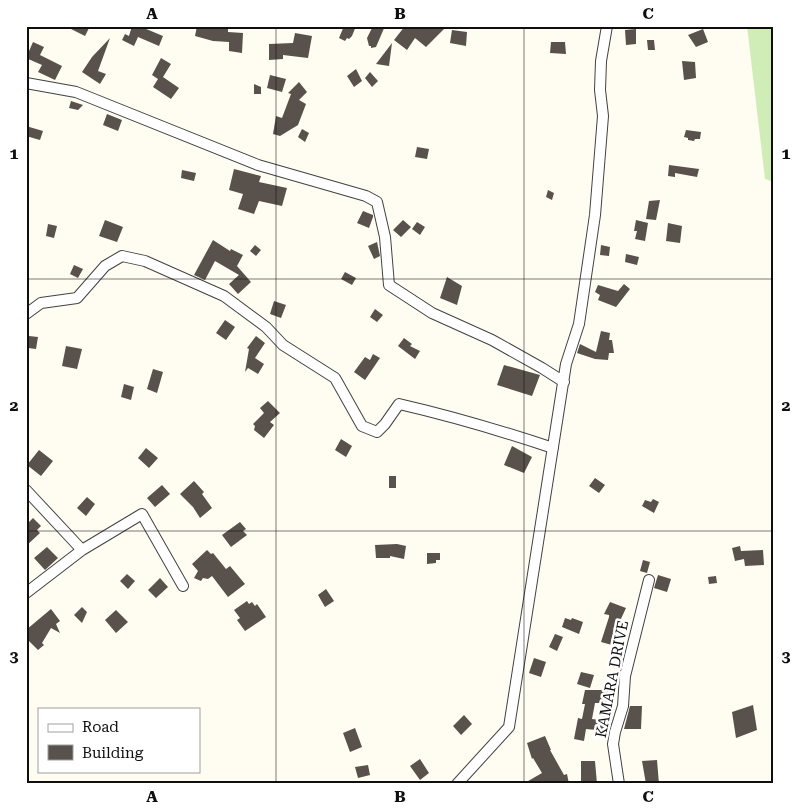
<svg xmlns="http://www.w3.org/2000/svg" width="800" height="810" viewBox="0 0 800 810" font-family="'Roboto Serif',serif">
	<rect width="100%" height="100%" fill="#fffdf1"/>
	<path fill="#d1edb7" d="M 747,26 L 774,26 L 774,182 L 765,179 Z"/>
	<path fill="#59514b" d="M 65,26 L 90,26 L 85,36 Z
		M 132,26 L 139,26 L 163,36 L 159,46 L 138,37 L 134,46 L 122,40 L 125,34 L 129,36 Z
		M 197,26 L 228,29 L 228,32 L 243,33 L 242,53 L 229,51 L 229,42 L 213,41 L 195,36 Z
		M 344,26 L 356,26 L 352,36 L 349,39 L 347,38 L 345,41 L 339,38 Z
		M 373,26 L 385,26 L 376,47 L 371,48 L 371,46 L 369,46 L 367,38 Z
		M 405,26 L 442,26 L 441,28 L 444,29 L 426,47 L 415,38 L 407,50 L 394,40 Z
		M 636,29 L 636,44 L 626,45 L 625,30 Z
		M 703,29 L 708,42 L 696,47 L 688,35 Z
		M 452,30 L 467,32 L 466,46 L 450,43 Z
		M 295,33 L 312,36 L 308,58 L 283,55 L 283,59 L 269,60 L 269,44 L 293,43 Z
		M 110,38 L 98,71 L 106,74 L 100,84 L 82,72 L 92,57 Z
		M 647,40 L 654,40 L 655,50 L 648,50 Z
		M 33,42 L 44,47 L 40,55 L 62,66 L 55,80 L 38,72 L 42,65 L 26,58 Z
		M 551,42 L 565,42 L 566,54 L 550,53 Z
		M 392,43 L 389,66 L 376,64 Z
		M 161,58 L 171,64 L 163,77 L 179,88 L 171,99 L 153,87 L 158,79 L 152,75 Z
		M 682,61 L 695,62 L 696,78 L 684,80 Z
		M 356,69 L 362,81 L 354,87 L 347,76 Z
		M 370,72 L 378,81 L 372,87 L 365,78 Z
		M 270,75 L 286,79 L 282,92 L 267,88 Z
		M 299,82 L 307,92 L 299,100 L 306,104 L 298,125 L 280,136 L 273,134 L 276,116 L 282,118 L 291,94 L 288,93 Z
		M 254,84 L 261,87 L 261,94 L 254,94 Z
		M 71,101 L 83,105 L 78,110 L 69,108 Z
		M 107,114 L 122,120 L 118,131 L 103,125 Z
		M 26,126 L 43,131 L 40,140 L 26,136 Z
		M 302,129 L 309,133 L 305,142 L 298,137 Z
		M 686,130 L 701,132 L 700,139 L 695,139 L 694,141 L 688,140 L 688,138 L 684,137 Z
		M 417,147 L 429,149 L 427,159 L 415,157 Z
		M 669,165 L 699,169 L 697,177 L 675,173 L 675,177 L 668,176 Z
		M 234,169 L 261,176 L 259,182 L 287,188 L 282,206 L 259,201 L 254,214 L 238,209 L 243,194 L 229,190 Z
		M 182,170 L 196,173 L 194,181 L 181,178 Z
		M 548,190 L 554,193 L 552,200 L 546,197 Z
		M 660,200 L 656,220 L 646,219 L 649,201 Z
		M 363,211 L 373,215 L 373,217 L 369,228 L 357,223 Z
		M 105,220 L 123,227 L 117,242 L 99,236 Z
		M 403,220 L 411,227 L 401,237 L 393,230 Z
		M 636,220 L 648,223 L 645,241 L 635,239 L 637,231 L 634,231 Z
		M 417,222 L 425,227 L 420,235 L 412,229 Z
		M 668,223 L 682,226 L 680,243 L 666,241 Z
		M 48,224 L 57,226 L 54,238 L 46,236 Z
		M 213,240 L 230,251 L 231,249 L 243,255 L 237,266 L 251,282 L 238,294 L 229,284 L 239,275 L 215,261 L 205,280 L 194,275 Z
		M 377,242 L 380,256 L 374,259 L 368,246 Z
		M 255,245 L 261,250 L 256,256 L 250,251 Z
		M 601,245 L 610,247 L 609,256 L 600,255 Z
		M 626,254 L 639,257 L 637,265 L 625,262 Z
		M 74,265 L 83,269 L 78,278 L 70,274 Z
		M 345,272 L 356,278 L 352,285 L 341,279 Z
		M 447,277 L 462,286 L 457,305 L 440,298 Z
		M 624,284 L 630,289 L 616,307 L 598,300 L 600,295 L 595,292 L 598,285 L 618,291 Z
		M 274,301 L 286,305 L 281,318 L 270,314 Z
		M 375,309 L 383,315 L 377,322 L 370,317 Z
		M 225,320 L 235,327 L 226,340 L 216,333 Z
		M 601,331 L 610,333 L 609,340 L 612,340 L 614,353 L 609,353 L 608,360 L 595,359 L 577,353 L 580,344 L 596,352 Z
		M 29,336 L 38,337 L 36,349 L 28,348 Z
		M 256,336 L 265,343 L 255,358 L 264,364 L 258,374 L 248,368 L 245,372 L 249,349 L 247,348 Z
		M 404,338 L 412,344 L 410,346 L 420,351 L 415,359 L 398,346 Z
		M 66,346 L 82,349 L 77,369 L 62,366 Z
		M 373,354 L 380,358 L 365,380 L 354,372 L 365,357 L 370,360 Z
		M 504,365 L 540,375 L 532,396 L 497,385 Z
		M 153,369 L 163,372 L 157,393 L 147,389 Z
		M 124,384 L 134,387 L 131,400 L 121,397 Z
		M 268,401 L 280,413 L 270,422 L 274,425 L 264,438 L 254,430 L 255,426 L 253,424 L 264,413 L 260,408 Z
		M 341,439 L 352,446 L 346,457 L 335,450 Z
		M 512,446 L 532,457 L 524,473 L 504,465 Z
		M 146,448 L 158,458 L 149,468 L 138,458 Z
		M 39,450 L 53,461 L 41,476 L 27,465 Z
		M 389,476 L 396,476 L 396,488 L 389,488 Z
		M 595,478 L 605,485 L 599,493 L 589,486 Z
		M 194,481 L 204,492 L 202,494 L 212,508 L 200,518 L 193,507 L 180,494 Z
		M 162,485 L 170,494 L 155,507 L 147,498 Z
		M 87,497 L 95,504 L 86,516 L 77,508 Z
		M 653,499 L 659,502 L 654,513 L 642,506 L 645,500 L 651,502 Z
		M 33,518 L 41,526 L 37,530 L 40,533 L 26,546 L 26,525 Z
		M 240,522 L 246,529 L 243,531 L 247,535 L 231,547 L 222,535 Z
		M 397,544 L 406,546 L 404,559 L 390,556 L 390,558 L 376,558 L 375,545 Z
		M 740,546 L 741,551 L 763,550 L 764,565 L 745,566 L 744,559 L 735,561 L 732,548 Z
		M 47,547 L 58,558 L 45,570 L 34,558 Z
		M 207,550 L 211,554 L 213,553 L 226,569 L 230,566 L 245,584 L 228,597 L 212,576 L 208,579 L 203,578 L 201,581 L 194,578 L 198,571 L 192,564 Z
		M 427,553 L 440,553 L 440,560 L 436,560 L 436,563 L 427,564 Z
		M 643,560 L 650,562 L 647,573 L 640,571 Z
		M 127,574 L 135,581 L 128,589 L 120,581 Z
		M 658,575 L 671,579 L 667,592 L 654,588 Z
		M 716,576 L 717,583 L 709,584 L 708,577 Z
		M 160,578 L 168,587 L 156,598 L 148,590 Z
		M 326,589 L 334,601 L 325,607 L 318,595 Z
		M 247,601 L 249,604 L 252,602 L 255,606 L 257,604 L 266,617 L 245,631 L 237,620 L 240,618 L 234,610 Z
		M 610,602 L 626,608 L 620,621 L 612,645 L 601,642 L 609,617 L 609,615 L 604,614 Z
		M 82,607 L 87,612 L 82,623 L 74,615 Z
		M 51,609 L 60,621 L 56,624 L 60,633 L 51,628 L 42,643 L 44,645 L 38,650 L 26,638 L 26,630 Z
		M 116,610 L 128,622 L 116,633 L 105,620 Z
		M 565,618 L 571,620 L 572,618 L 583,622 L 579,634 L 562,627 Z
		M 555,634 L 563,637 L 557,651 L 549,647 Z
		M 534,658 L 546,662 L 541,677 L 529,673 Z
		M 581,672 L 594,675 L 590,688 L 577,684 Z
		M 585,690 L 615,690 L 615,698 L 610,698 L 610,703 L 595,703 L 592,719 L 608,721 L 607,731 L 586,729 L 584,741 L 574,739 L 578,718 L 582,719 L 585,704 L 582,704 Z
		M 753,705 L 757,730 L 736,738 L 732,712 Z
		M 630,706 L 642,706 L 641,729 L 624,729 Z
		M 464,715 L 472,724 L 461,735 L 453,726 Z
		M 355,728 L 362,747 L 350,752 L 343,733 Z
		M 545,736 L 551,750 L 550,750 L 564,775 L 567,774 L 569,784 L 523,784 L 542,773 L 533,758 L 532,759 L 527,743 Z
		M 420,759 L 429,773 L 420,780 L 410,766 Z
		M 657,760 L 659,784 L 646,784 L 642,761 Z
		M 581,761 L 595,761 L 597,784 L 581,784 Z
		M 368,765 L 370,775 L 358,778 L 355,767 Z"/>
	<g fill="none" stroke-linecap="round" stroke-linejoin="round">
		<g stroke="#424242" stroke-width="12">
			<path id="street" d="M 26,83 L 76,92 L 258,165 L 366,196 L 377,202 L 385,237 L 389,285 L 432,313 L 492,340 L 542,368 L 564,382
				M 26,314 L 41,303 L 77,298 L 105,266 L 122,256 L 145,261 L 224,296 L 266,327 L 283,345 L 335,378 L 362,426 L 377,432 L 385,424 L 399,404 C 451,416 502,431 553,448
				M 26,490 L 82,550 L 142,514 L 183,586
				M 26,593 L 82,550
				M 457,784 L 509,727 L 566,364 L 579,324 L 595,215 L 603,116 L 600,90 L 601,61 L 607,26
				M 619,784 L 613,744 L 615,732 L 623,706 L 625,676 L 649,580"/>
		</g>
		<use href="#street" stroke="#fff" stroke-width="10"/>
	</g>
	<path fill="none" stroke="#0f0f0f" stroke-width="1" stroke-opacity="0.55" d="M 276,26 L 276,784M 524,26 L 524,784M 26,279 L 774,279M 26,531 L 774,531"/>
	<g text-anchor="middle" stroke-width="5" stroke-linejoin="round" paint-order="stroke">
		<g font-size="15" fill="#0f0f0f" stroke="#fff">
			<text transform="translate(612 679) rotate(-79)" y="5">KAMARA DRIVE</text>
		</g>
	</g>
	<rect width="800" height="810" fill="none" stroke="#ffffff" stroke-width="55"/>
	<rect x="38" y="708" width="162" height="65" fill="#ffffff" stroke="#9f9f9f"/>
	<rect x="48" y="724" width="25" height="8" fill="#ffffff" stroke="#9f9f9f"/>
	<text x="82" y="732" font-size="15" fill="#0f0f0f">Road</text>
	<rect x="48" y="745" width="25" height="15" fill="#59514b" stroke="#9f9f9f"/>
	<text x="82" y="758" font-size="15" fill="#0f0f0f">Building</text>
	<rect x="28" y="28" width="744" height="754" fill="none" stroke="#0f0f0f" stroke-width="2"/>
	<g font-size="16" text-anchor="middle" font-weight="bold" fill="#0f0f0f">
		<text x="152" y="19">A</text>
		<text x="400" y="19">B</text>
		<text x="648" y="19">C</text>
		<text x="14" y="159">1</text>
		<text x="786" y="159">1</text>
		<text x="14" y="411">2</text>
		<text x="786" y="411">2</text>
		<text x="14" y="662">3</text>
		<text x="786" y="662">3</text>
		<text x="152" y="802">A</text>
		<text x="400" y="802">B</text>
		<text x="648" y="802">C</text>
	</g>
</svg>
